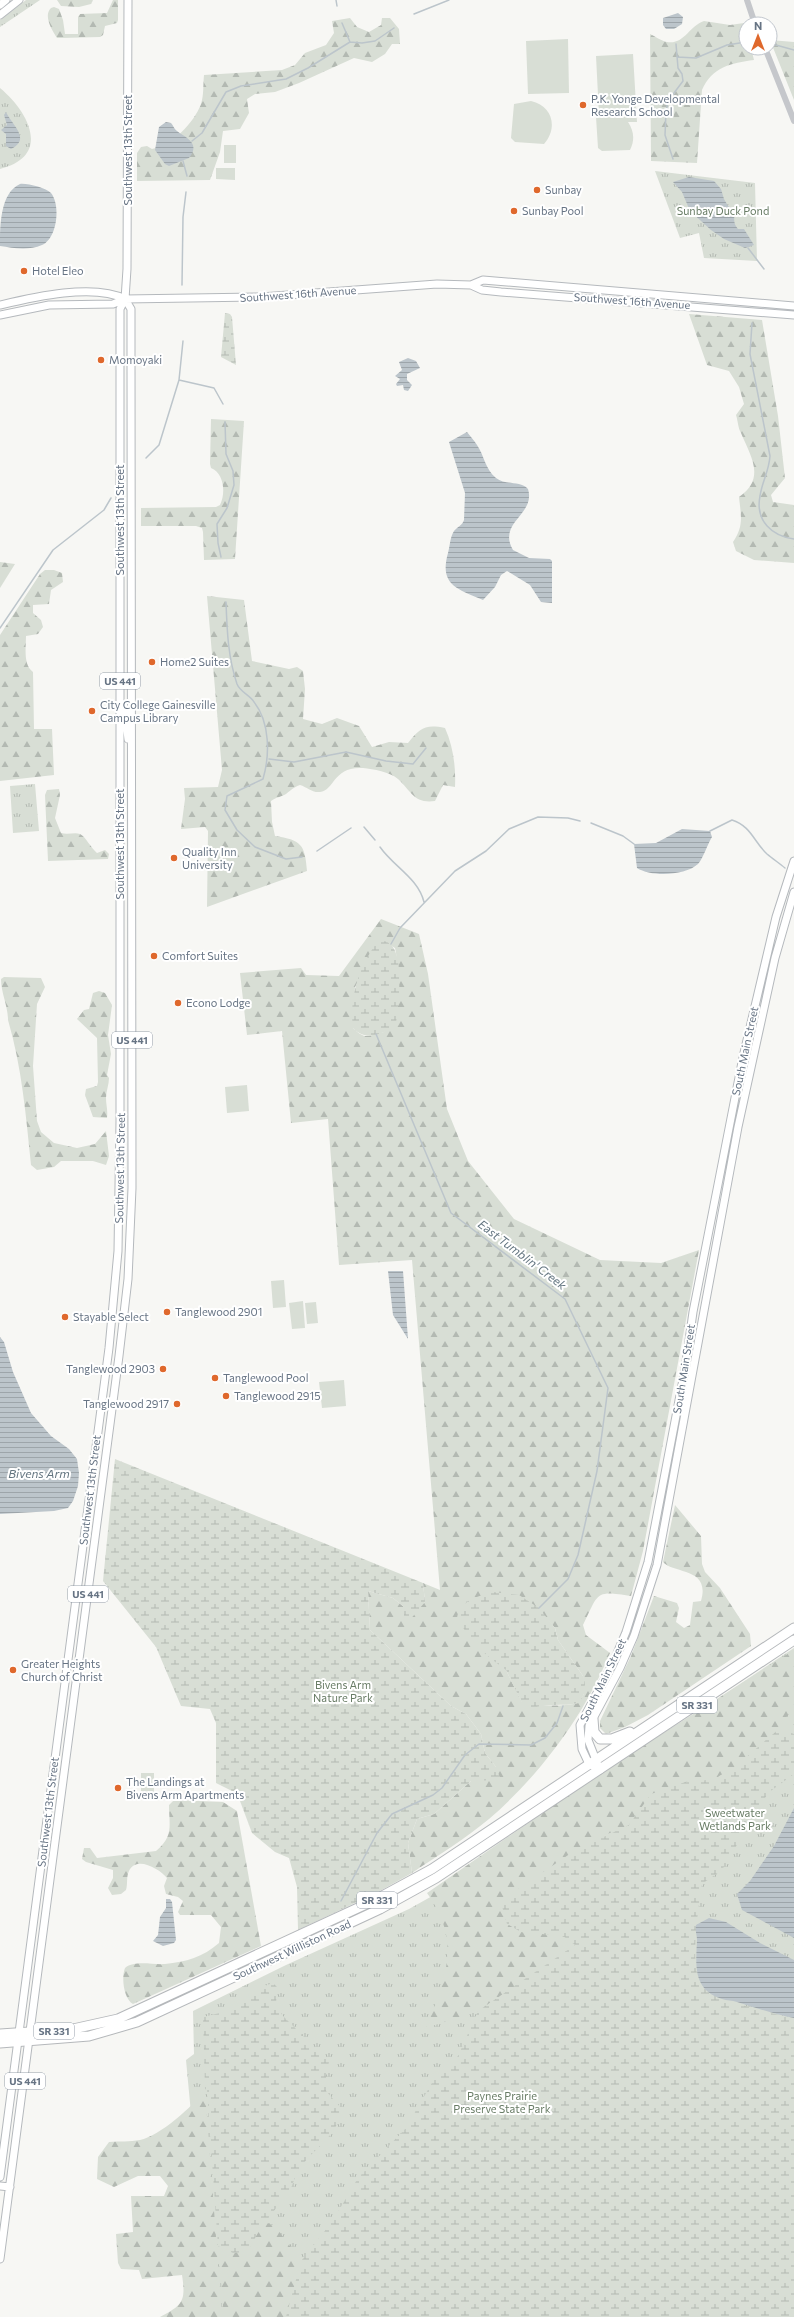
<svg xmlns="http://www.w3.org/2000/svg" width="794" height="2317" viewBox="0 0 794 2317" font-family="Commissioner,sans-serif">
	<defs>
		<pattern id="grass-tufts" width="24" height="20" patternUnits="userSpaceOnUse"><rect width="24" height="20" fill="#d8ded5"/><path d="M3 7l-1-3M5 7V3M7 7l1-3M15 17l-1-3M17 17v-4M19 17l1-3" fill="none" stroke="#b3b9b2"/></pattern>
		<pattern id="forest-firs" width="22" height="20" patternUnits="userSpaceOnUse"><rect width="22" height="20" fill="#d8ded5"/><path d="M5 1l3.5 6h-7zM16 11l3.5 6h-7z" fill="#b3b9b2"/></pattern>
		<pattern id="wetland-marsh" width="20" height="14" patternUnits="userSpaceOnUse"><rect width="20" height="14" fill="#d8ded5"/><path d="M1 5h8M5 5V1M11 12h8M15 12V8" fill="none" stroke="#b3b9b2"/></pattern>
		<pattern id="water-rules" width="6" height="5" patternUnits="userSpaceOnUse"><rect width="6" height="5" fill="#bcc5cb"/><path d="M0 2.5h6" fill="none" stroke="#9da5aa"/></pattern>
	</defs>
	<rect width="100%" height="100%" fill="#f7f7f4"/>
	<path fill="url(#grass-tufts)" d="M 26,0 L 40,0 L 0,27 L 0,20 Z
		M 0,88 C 29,112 52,156 0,169 Z
		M 655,171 L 755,183 L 757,261 L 704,258 L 699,233 L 680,238 Z
		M 35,784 L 39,831 L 13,833 L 10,786 Z
		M 794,1648 L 794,2317 L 210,2317 L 186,2060 L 194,2054 L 193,2011 L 286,1965 L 409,1909 L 468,1876 L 524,1828 Z"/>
	<path fill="url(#forest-firs)" fill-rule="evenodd" d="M 57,0 L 93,0 L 91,4 L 79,7 L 61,6 Z
		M 113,0 L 118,0 L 118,20 L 117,23 L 105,26 L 103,35 L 100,37 L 61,38 L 57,38 C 52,30 43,16 51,8 L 54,7 L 59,9 L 63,20 L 65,34 L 78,34 L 78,17 L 80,14 L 107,13 Z
		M 350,18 L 357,27 L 369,32 L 381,25 L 382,18 L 390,18 L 399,29 L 400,44 L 392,44 L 385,54 L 372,62 L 354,58 L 299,83 L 275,92 L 255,94 L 247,99 L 249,113 L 240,129 L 223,131 L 220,152 L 210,180 L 137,181 L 137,153 L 141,147 L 147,146 L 152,149 C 172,145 194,123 201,104 C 204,95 203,84 204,75 L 282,70 L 295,65 L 305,53 L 326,45 L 334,33 L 332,21 Z
		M 704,21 L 730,25 L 744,23 L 746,48 L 751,48 L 754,60 C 731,63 712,67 702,90 L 697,163 L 651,161 L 650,34 C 655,36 661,41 667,42 C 684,45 689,26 704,21 Z
		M 770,40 L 794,42 L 794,100 Z
		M 689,314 L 762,320 L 778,416 L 785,478 L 771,495 L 773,502 L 794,505 L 794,563 L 754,560 L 736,551 L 733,542 C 744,526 741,516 739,497 C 766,478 751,457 741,433 C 738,428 738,421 736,415 L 744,404 L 739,387 L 729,371 L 707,365 Z
		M 211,419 L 244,421 L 235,559 L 204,560 L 203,532 L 202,528 L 196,526 L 141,526 L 141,508 L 216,507 L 220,505 C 226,493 224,473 211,468 L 210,464 Z
		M 0,562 L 15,564 L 0,588 Z
		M 45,570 L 54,570 L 62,573 L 63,582 L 51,590 L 49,604 L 33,605 L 33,613 L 41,620 L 43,627 L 38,634 L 26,636 C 26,648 23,665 33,672 L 34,729 L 52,729 L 54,775 L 0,781 L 0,635 L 40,574 Z
		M 207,596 L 244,600 L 252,661 L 289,669 L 297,667 L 303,671 L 305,689 L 303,719 L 322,724 L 337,718 L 359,726 L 372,747 L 389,742 L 408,743 C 420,728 425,724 445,728 C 453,746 456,766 455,787 L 443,785 L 435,801 C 414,804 411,791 398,779 C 390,772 373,769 363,768 C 333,766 335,790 320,792 C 312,793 307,787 300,785 C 294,787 291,790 286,794 C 281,797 276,797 271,801 L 272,822 L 275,836 C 301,840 305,844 307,871 L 207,907 L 208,831 L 205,827 L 181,829 L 185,799 L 184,788 L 218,787 L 222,770 Z
		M 59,789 L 60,795 L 55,818 L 61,833 C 68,835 75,832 80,834 C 85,836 91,848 97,853 L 105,850 L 109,854 L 108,859 L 48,861 L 45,795 L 47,790 Z
		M 381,919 L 419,934 L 428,974 L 447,1109 L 468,1161 L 514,1219 L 600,1260 L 661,1263 L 699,1250 L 643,1551 L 631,1596 C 594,1590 599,1593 583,1625 L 586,1635 L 610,1653 C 584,1716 540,1775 489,1819 C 465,1839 437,1856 412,1873 L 408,1843 L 417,1819 L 434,1814 L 471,1781 L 496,1767 L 485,1753 L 481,1734 L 466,1714 L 451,1706 L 370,1630 L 368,1591 L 393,1598 L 404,1607 L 404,1618 L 425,1602 L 423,1583 L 440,1590 L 412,1260 L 339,1265 L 328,1119 L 291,1123 L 282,1031 L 247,1035 L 240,973 L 301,968 L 306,975 L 339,976 ZM 383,941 L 395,948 C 402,977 390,1004 384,1032 C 368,1035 366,1041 353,1028 L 355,987 ZM 535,1606 L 555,1628 L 558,1640 L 583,1676 L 584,1694 L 578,1703 C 560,1707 540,1706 522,1702 L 506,1670 Z
		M 4,977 L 41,978 L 45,987 L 37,1004 L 33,1066 L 37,1121 L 41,1132 L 54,1143 L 77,1148 L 95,1144 L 106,1131 L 109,1156 L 106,1165 L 93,1161 L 61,1161 L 54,1167 L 37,1170 L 31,1165 C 26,1116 22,1068 8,1020 C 8,1006 1,993 1,979 Z
		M 99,991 L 105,993 L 112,1005 L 108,1035 L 111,1054 L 107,1075 L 109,1078 C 109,1085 106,1091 106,1098 C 106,1105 108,1110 107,1118 L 93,1117 L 85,1095 L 86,1089 L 97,1086 L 98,1082 L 97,1038 L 77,1019 L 84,1010 L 89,1009 L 93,993 Z
		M 675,1505 L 701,1536 L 702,1564 L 705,1572 L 720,1588 L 750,1634 L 751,1646 L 648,1715 L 625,1727 L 606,1734 L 600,1728 L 600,1721 L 631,1656 L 654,1596 L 677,1603 L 679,1608 L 676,1622 L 684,1628 L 690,1625 L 693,1602 L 701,1601 C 711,1567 673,1574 663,1562 Z
		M 794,1650 L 794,1704 L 780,1728 L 735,1767 L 716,1778 L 691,1783 L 640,1808 L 629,1825 L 605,1835 L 511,1894 L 521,1932 L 563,1936 L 576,1945 L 478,2011 L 426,2028 C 446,1978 462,1941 427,1893 L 602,1772 Z
		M 174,1800 L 223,1802 L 237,1811 L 261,1946 L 133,2004 C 124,1999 121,1978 125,1968 C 135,1960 152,1965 165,1964 C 186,1962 203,1957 219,1943 L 221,1927 L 211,1915 L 180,1915 L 178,1912 L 183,1901 L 178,1897 L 166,1894 L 164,1886 L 167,1878 C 160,1869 136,1855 129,1871 C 126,1877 128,1884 126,1890 L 121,1894 L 112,1895 L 108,1888 L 113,1878 L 113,1870 L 86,1862 L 82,1859 L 84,1848 L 90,1848 L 97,1858 L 156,1851 C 174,1836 169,1826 169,1805 Z
		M 205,2090 L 222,2317 L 160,2317 C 183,2305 186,2301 182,2275 L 142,2279 L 139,2270 L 121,2269 L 118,2263 L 116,2234 L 133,2232 L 131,2196 L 164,2196 L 168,2186 L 160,2176 L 138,2176 L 114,2187 L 97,2179 L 98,2157 L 109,2142 C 119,2141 130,2142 140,2140 C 160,2136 193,2106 205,2090 Z
		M 264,2222 L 275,2226 L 301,2261 L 286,2317 L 224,2317 L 218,2246 L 221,2248 L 248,2252 L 256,2234 Z"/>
	<path fill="url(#wetland-marsh)" d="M 225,313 L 230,314 L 232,317 L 236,365 L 221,357 Z
		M 378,941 C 408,936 398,1000 397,1018 L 394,1028 C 378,1034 367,1042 353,1028 C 349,997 359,966 378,941 Z
		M 115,1459 L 423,1583 L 425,1602 L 409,1621 L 404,1618 L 404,1607 L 393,1598 L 368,1591 L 370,1630 L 451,1706 L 466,1714 L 481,1734 L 485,1753 L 496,1767 L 500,1778 L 498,1780 L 471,1781 L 434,1814 L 417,1819 L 408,1843 L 412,1873 L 378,1892 L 298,1930 L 297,1887 L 289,1858 L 275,1852 L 252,1833 L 240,1801 L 234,1792 L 216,1783 L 216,1723 L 210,1709 L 181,1706 L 156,1647 L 103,1581 Z
		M 494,1592 L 519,1595 L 539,1608 L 555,1628 L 558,1640 L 583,1676 L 585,1683 L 584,1694 L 579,1703 C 563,1707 545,1702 531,1709 L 522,1703 L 506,1670 L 490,1658 L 472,1642 L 457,1618 C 460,1600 478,1596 494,1592 Z
		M 780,1728 L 794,1734 L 794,1774 L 768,1793 L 722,1870 L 702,1884 C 699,1904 689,1968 701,1983 C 716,2002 770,2013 794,2018 L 794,2317 L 286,2317 L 301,2261 L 332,2222 L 358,2178 L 406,2128 L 433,2081 L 458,2056 L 478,2011 L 575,1945 L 563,1936 L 521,1932 L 507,1924 L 502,1906 L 511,1894 L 574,1851 L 629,1825 L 651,1794 L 688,1781 L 691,1783 L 716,1778 L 735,1767 Z
		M 273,1983 L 278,1988 L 276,2002 L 282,2015 L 329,2062 L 326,2076 L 326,2091 L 342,2109 C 336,2140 314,2146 299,2170 C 294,2177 293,2187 287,2194 C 272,2214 258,2229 248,2252 L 233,2253 L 218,2246 L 207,2090 L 205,2089 L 203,2017 L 228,2011 L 255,1989 Z"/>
	<path fill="#d8ded5" d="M 568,39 L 569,93 L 528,94 L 526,41 Z
		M 633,54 L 637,122 L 628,122 C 634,131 635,140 630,150 L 602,151 L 598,148 L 596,117 L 599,115 L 596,56 Z
		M 531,101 C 553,106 558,128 544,144 L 515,142 L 511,138 L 514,104 Z
		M 224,145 L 236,145 L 236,163 L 224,163 Z
		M 216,168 L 235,168 L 235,180 L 216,179 Z
		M 247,1085 L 249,1111 L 227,1113 L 225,1087 Z
		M 284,1280 L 286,1307 L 273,1308 L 271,1281 Z
		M 303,1301 L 305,1328 L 292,1329 L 289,1303 Z
		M 316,1302 L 318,1323 L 307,1324 L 305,1303 Z
		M 344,1380 L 346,1406 L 322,1408 L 319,1382 Z
		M 141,1773 L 154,1773 L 154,1799 L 141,1799 Z"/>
	<path fill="url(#water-rules)" d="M 678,13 L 683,17 L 682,24 L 674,29 L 666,29 L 663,25 L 663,18 Z
		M 6,112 C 11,124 32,139 11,149 L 6,146 L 6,134 L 1,130 L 7,125 L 4,115 Z
		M 166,122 L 171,123 C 173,125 174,129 177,131 C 186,138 201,143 189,158 L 169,166 L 165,164 L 155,150 L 159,127 Z
		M 689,177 L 714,181 L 721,189 L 724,199 L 728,206 L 735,212 C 734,219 733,223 738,229 L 744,229 L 754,245 L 745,248 L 724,239 L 711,230 L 690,211 L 682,192 L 673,182 Z
		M 20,184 C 27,183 46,188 51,193 C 61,205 57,239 42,245 C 28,251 13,248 0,246 C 0,226 0,193 20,184 Z
		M 408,358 L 416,361 L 420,368 L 407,374 L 407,380 L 412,385 L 408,391 L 404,390 L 403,385 L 397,386 L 396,384 L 400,379 L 395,376 L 402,370 L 399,362 Z
		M 467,432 C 470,436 474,440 477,445 C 484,455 485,469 496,478 C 506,486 520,480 528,489 C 536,515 497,522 513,550 L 529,558 L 550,559 L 552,561 L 552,603 L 541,602 L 530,585 L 507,571 L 501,575 L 495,587 L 483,600 C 457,589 439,585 448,553 C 450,546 450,537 454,531 C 457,527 462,526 464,520 L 465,493 L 449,442 Z
		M 682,829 L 710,831 L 712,837 C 707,845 703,859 698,864 C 685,876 651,877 637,868 L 634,844 L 656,843 Z
		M 388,1271 L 403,1271 L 408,1339 L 393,1315 Z
		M 0,1337 L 4,1342 L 13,1372 L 31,1413 L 51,1436 L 69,1449 L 77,1459 L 79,1473 L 78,1486 L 73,1501 L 68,1508 L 54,1511 L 0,1514 Z
		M 794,1808 L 794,1938 L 742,1910 L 737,1894 L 750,1881 L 774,1846 Z
		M 166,1899 L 170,1899 L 172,1902 L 176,1940 L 174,1943 L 163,1946 L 153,1941 L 158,1935 L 160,1917 L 166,1908 Z
		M 709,1918 L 726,1922 L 760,1943 L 794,1960 L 794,2018 C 774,2014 756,2008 737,2002 C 732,2000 727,2001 722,1999 C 692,1990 696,1964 697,1940 C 697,1935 695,1931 696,1925 Z"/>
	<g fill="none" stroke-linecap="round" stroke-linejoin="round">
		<path stroke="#bcc5cb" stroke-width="1.5" d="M 336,0 L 337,6
			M 414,14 L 449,0
			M 342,23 L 350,42
			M 776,45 L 794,50
			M 677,57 L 696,58 L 727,45 L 746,42
			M 192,141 L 202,133 L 226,92 L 241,86 L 286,79 L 308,68 L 350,42 L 362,43 L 375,41 L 394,28
			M 673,159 L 665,135 L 666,112 L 668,101 L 683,81 L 682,74 L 678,68 L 676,44
			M 183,161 L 187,176
			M 748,248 L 764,269
			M 182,285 L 183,217 L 186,192
			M 752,323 L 750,354 L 770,456 C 769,471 762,482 760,496 C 755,521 772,536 794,539
			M 179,380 L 214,388 L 223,404
			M 146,458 L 159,445 L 179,380 L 183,341
			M 221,557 L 218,543 L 217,524 L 227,508 L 234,485 L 233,471 L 226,454 L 225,422
			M 226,602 C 227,631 228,657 237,684 C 240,692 250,695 254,702 C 270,722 270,755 263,779 L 227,796 L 225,810 L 237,830 L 255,847 L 286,859 L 302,857
			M 0,628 L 53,550 L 104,510 L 111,498
			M 269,759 L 294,762 L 346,752 L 386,761 L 413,764 L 426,748
			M 591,823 L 623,836 L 634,844
			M 364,827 L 375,840
			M 710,831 L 732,820 C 751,826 754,842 767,854 C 773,859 779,863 785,868
			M 380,847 C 394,867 418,878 424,902
			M 317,851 L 351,828
			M 391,944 L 400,928 L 455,871 L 486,851 L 509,829 L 538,817 L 568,818 L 580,821
			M 376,1034 L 451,1213 L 565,1299 L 608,1388 L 597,1471 L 578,1555 L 568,1579 L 539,1608
			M 341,1901 L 377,1833 L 392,1814 L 433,1795 L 442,1788 L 465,1755 L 479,1744 L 531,1745 L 545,1738 L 557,1723 L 563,1706"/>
		<g stroke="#b5b9bd" stroke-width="9">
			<path id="major" d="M 0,5 L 6,0
				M 0,15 L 19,0
				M 471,285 L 483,280 L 794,306
				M 0,305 C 34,297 94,283 125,299
				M 0,315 L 49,305 L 113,304 L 125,299 L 261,297 L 437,284 L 471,285 L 482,290 L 501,292 L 794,315
				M 124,706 L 128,739
				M 593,1766 L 589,1764 L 582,1749 L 580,1725 L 613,1663 L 626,1632 L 648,1562 L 685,1369 L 693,1312 L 743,1057 L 776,917 L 794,861
				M 600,1770 L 588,1740 L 589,1726 L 620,1668 L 634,1636 L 657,1565 L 738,1127 L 775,958 L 794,892
				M 0,2177 L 109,1348 L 118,1251 L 120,1121 L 120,309 L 125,299 L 127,269 L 128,0
				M 0,2186 L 10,2187
				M 0,2259 L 119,1356 L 128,1279 L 132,1188 L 131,354 L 131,309 L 125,299"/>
		</g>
		<g stroke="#b5b8bb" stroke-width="11">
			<path id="highway" d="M 593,1719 L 594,1732 L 600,1739 L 612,1739 L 630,1732
				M 0,2034 L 73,2029 L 118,2019 L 373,1901 L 432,1869 L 794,1628
				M 0,2043 L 89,2036 L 137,2022 L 380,1909 L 436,1878 L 794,1640"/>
		</g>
		<path stroke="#c5c7cb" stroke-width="6" d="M 747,0 L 755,24
			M 765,48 L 794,121"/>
		<use href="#major" stroke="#fff" stroke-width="7"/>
		<use href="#highway" stroke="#fff" stroke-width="9"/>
	</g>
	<g fill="#df682c" stroke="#fff" stroke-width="1.5">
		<circle cx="583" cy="105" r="4"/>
		<circle cx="537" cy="190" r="4"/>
		<circle cx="514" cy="211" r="4"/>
		<circle cx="24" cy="271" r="4"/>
		<circle cx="101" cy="360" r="4"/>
		<circle cx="152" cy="662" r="4"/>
		<circle cx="92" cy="711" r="4"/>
		<circle cx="174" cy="858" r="4"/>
		<circle cx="154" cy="956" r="4"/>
		<circle cx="178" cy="1003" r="4"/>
		<circle cx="167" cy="1312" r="4"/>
		<circle cx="65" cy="1317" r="4"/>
		<circle cx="163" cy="1369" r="4"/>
		<circle cx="215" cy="1378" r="4"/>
		<circle cx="226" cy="1396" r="4"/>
		<circle cx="177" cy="1404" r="4"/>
		<circle cx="13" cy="1670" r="4"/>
		<circle cx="118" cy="1788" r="4"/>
	</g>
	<g text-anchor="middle" stroke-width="4" stroke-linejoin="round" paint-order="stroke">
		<g fill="#fff" stroke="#959ea9" stroke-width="1">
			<rect x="100" y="673" width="40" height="16" rx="3"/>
			<rect x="112" y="1032" width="40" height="16" rx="3"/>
			<rect x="68" y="1586" width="40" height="16" rx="3"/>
			<rect x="677" y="1697" width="40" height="16" rx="3"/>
			<rect x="357" y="1892" width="40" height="16" rx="3"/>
			<rect x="34" y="2023" width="40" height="16" rx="3"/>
			<rect x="5" y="2073" width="40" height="16" rx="3"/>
		</g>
		<g font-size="10" font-weight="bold" fill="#677484">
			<text x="120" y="685">US 441</text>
			<text x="132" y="1044">US 441</text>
			<text x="88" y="1598">US 441</text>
			<text x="697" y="1709">SR 331</text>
			<text x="377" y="1904">SR 331</text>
			<text x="54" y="2035">SR 331</text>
			<text x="25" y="2085">US 441</text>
		</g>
		<g font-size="11" fill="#677484" stroke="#fff" text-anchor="start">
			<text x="591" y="103">P.K. Yonge Developmental<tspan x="591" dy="13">Research School</tspan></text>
			<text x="545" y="194">Sunbay</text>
			<text x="522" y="215">Sunbay Pool</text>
			<text x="32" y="275">Hotel Eleo</text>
			<text x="109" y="364">Momoyaki</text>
			<text x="160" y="666">Home2 Suites</text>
			<text x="100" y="709">City College Gainesville<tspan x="100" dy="13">Campus Library</tspan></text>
			<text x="182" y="856">Quality Inn<tspan x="182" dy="13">University</tspan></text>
			<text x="162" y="960">Comfort Suites</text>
			<text x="186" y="1007">Econo Lodge</text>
			<text x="175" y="1316">Tanglewood 2901</text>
			<text x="73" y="1321">Stayable Select</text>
			<text x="155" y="1373" text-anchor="end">Tanglewood 2903</text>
			<text x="223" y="1382">Tanglewood Pool</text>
			<text x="234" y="1400">Tanglewood 2915</text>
			<text x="169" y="1408" text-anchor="end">Tanglewood 2917</text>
			<text x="21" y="1668">Greater Heights<tspan x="21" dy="13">Church of Christ</tspan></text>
			<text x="126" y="1786">The Landings at<tspan x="126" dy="13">Bivens Arm Apartments</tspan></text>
		</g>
		<g font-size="11" fill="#677484" stroke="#fff">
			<text transform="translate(128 150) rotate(-90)" y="4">Southwest 13th Street</text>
			<text transform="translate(298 294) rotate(-4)" y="4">Southwest 16th Avenue</text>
			<text transform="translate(632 301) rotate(4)" y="4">Southwest 16th Avenue</text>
			<text transform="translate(120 520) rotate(-90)" y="4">Southwest 13th Street</text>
			<text transform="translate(120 844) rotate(-90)" y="4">Southwest 13th Street</text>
			<text transform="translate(745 1051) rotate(-78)" y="4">South Main Street</text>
			<text transform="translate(120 1168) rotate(-89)" y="4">Southwest 13th Street</text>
			<text transform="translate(684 1369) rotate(-81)" y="4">South Main Street</text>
			<text transform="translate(90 1490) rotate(-83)" y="4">Southwest 13th Street</text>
			<text transform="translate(603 1680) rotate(-64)" y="4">South Main Street</text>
			<text transform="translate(48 1812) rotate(-83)" y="4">Southwest 13th Street</text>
			<text transform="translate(292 1950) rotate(-25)" y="4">Southwest Williston Road</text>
		</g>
		<g font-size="11" fill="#687c65" stroke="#fff">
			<text x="723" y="215">Sunbay Duck Pond</text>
			<text x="343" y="1689">Bivens Arm<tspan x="343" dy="13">Nature Park</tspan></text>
			<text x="735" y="1817">Sweetwater<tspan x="735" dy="13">Wetlands Park</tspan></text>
			<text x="502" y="2100">Paynes Prairie<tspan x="502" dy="13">Preserve State Park</tspan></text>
		</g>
		<g font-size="12" font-style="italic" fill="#637580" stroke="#fff">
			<text transform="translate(522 1255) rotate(37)" y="4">East Tumblin' Creek</text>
			<text x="39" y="1478">Bivens Arm</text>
		</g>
	</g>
	<g transform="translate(758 36)"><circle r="19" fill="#ffffff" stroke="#c2c7ce"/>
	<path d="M0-3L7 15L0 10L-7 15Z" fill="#df682c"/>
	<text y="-6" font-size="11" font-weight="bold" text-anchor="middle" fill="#677484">N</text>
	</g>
</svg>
